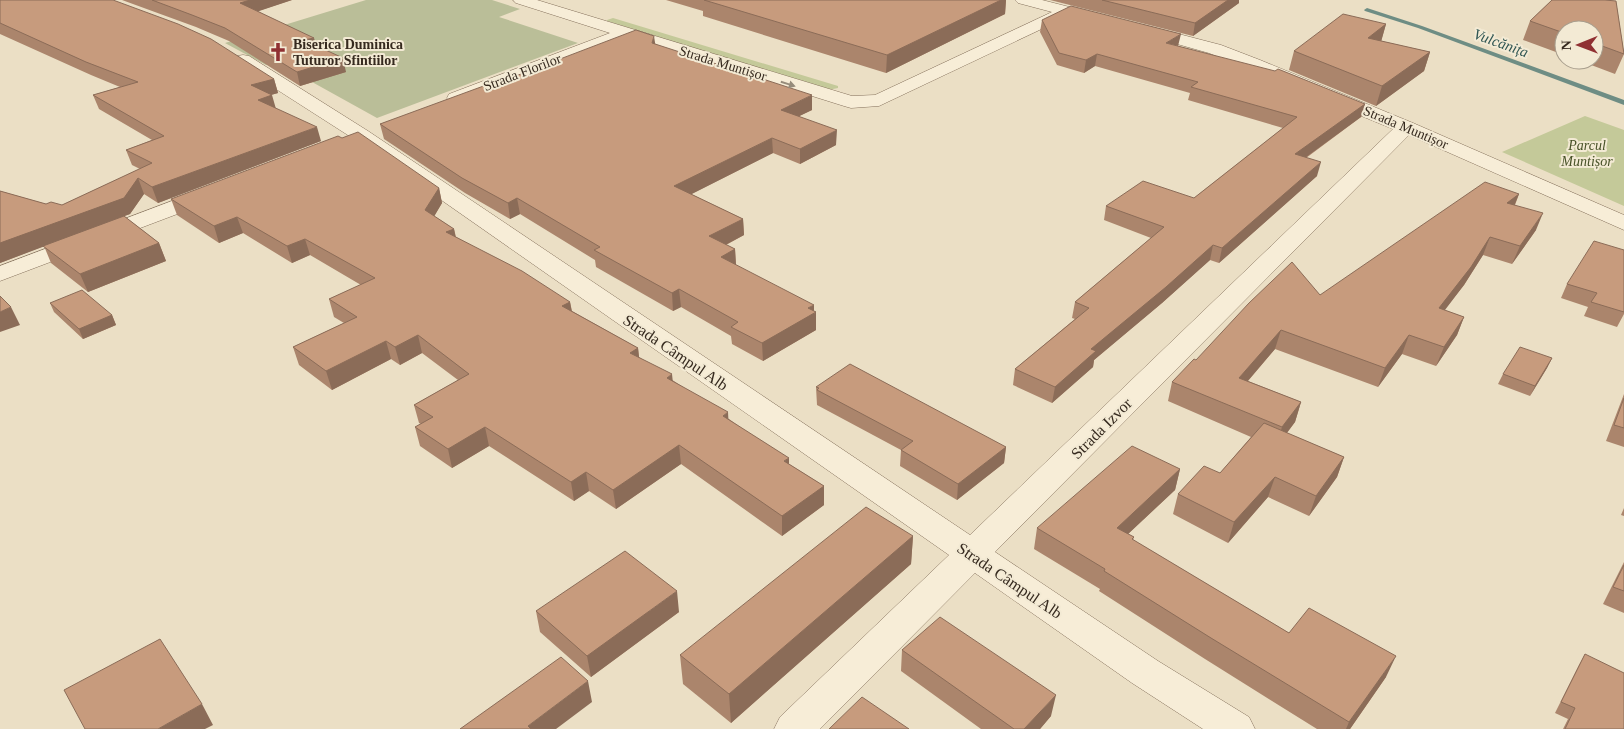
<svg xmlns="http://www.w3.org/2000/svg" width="1624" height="729" viewBox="0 0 1624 729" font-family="Georgia,serif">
	<rect width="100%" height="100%" fill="#ebdfc5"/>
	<path fill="#c4c999" d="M 613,18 L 838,86 L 838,88 L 828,90 L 607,21 L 607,20 Z
		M 1585,116 L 1624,130 L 1624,206 L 1502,152 Z"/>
	<path fill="#babe98" d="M 366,0 L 492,0 L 520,9 L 499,17 L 578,43 L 377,118 L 276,62 L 266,65 L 225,43 Z"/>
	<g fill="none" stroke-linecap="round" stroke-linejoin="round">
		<path fill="#6e8d84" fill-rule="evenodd" d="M 1367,8 L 1422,26 L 1624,100 L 1624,105 L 1418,28 L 1365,11 L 1364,10 Z"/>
		<g stroke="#85715c" stroke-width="1">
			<path id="minor" d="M 513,0 L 537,0 L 852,96 L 875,95 L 1052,12 L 1018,3 L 1015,0 L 1042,0 L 1105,16 L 1107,19 L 1105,22 L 1099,24 L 1069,16 L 879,106 L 851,108 L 844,106 L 627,38 L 463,102 L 456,104 L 449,102 L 447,98 L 449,94 L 610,33 L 516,3 Z
				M 1144,25 L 1221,45 L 1260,60 L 1413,123 L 1624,215 L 1624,230 L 1409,135 L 995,552 L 1158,661 L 1249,717 L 1255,729 L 1203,729 L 1132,683 L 975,573 L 820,729 L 774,729 L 780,717 L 949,555 L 354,139 L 237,64 L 234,60 L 237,56 L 243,55 L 249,56 L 368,131 L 970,535 L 1393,129 L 1209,53 L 1138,33 L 1136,30 L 1138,27 Z
				M 209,187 L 217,189 L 220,194 L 217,199 L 0,281 L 0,266 Z"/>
		</g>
		<use href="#minor" fill="#f7edd7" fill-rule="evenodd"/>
	</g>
	<path fill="#ab856c" d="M 0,0 L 274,79 L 278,93 L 271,95 L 275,108 L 321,141 L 158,203 L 144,194 L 130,214 L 124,216 L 159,243 L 166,261 L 88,292 L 51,263 L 44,246 L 0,263 L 0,191 L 46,204 L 62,205 L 140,169 L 132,165 L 126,150 L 152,140 L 99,109 L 93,95 L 120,87 L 91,75 L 0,34 Z
		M 122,0 L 292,0 L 258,11 L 316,46 L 346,72 L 300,86 L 229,41 L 196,27 Z
		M 666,0 L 1006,0 L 1005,14 L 886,73 L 703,16 L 703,11 Z
		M 1050,0 L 1239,0 L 1239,3 L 1193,36 Z
		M 1552,0 L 1605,0 L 1616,1 L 1624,54 L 1615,74 L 1578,60 L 1594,60 L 1594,30 L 1564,30 L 1564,55 L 1523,40 L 1530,21 Z
		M 1042,20 L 1178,46 L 1365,104 L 1361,117 L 1306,158 L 1317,176 L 1219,263 L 1210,260 L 1162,303 L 1094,360 L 1093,367 L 1052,403 L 1013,385 L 1015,369 L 1075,319 L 1072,318 L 1075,302 L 1151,238 L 1104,220 L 1106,206 L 1194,198 L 1283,128 L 1188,100 L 1190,93 L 1095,66 L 1084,73 L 1057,65 L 1040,32 Z
		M 1386,24 L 1381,41 L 1430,52 L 1424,71 L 1376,106 L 1289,70 L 1294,51 Z
		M 655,44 L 812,110 L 799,116 L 836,145 L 800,164 L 773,153 L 691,194 L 743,219 L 744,235 L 726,245 L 735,249 L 736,265 L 816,312 L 816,330 L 763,361 L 732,344 L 731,336 L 681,307 L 673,311 L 596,267 L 595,260 L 520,214 L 510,219 L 465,193 L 384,139 L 380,124 L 492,85 Z
		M 439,188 L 442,203 L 434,216 L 454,229 L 456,237 L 570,302 L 572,311 L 638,348 L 639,357 L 729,419 L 789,464 L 824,486 L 824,505 L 782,536 L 681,464 L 616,509 L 589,491 L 574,501 L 489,446 L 452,468 L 420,446 L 415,427 L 421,424 L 419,423 L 414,405 L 458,380 L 422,353 L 400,365 L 391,359 L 332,390 L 299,365 L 293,347 L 344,323 L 334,317 L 329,299 L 361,285 L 310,255 L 292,263 L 243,233 L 219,243 L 177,215 L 171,199 Z
		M 1519,194 L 1515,205 L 1536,230 L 1512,264 L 1483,255 L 1464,285 L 1444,310 L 1464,317 L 1457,335 L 1436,366 L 1402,354 L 1378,387 L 1275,349 L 1248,381 L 1301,402 L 1295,422 L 1287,433 L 1344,457 L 1337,477 L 1309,516 L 1268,497 L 1228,543 L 1173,514 L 1178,494 L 1220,473 L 1251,437 L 1168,401 L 1172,382 L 1196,360 L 1320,295 Z
		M 1624,250 L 1624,314 L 1617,327 L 1584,316 L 1588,307 L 1561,298 L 1567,284 Z
		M 50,303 L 112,315 L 116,325 L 83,339 L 54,312 Z
		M 1552,358 L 1547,368 L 1530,396 L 1498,384 L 1503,374 Z
		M 816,387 L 1006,447 L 1004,463 L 957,500 L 900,466 L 901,450 L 817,405 Z
		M 1624,394 L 1624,447 L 1606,441 Z
		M 1180,469 L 1175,490 L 1128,534 L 1134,537 L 1133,540 L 1289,633 L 1386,677 L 1350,729 L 1317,729 L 1205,659 L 1099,591 L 1100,589 L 1034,549 L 1037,528 Z
		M 1624,508 L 1624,516 L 1621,515 Z
		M 913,536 L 911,564 L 731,723 L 683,684 L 680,655 Z
		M 1624,562 L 1624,613 L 1603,604 Z
		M 536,611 L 679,612 L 591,677 L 540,632 Z
		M 902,650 L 1051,716 L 1040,729 L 981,729 L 901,671 Z
		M 1585,654 L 1624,729 L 1563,729 L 1568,719 L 1555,713 L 1579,665 Z"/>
	<path fill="#8b6c58" d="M 250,0 L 292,0 L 244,16 L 240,3 Z
		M 1001,0 L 1006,0 L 1005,14 L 886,73 L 887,55 Z
		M 1228,0 L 1239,0 L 1239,3 L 1193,36 L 1195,23 Z
		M 1386,24 L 1381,42 L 1368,38 Z
		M 1181,34 L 1178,46 L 1166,43 Z
		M 654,36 L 656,49 L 652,43 Z
		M 314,38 L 318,51 L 304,40 Z
		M 1430,52 L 1424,71 L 1376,106 L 1382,86 Z
		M 1097,54 L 1095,66 L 1084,73 L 1086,60 Z
		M 343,58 L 346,72 L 300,86 L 297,72 Z
		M 274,79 L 278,93 L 256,99 L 251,85 Z
		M 272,95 L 276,109 L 258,100 Z
		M 812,95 L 812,110 L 781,125 L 781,110 Z
		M 1365,104 L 1361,117 L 1291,168 L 1295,154 Z
		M 317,127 L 321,141 L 158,203 L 152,187 Z
		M 837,130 L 836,145 L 800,164 L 800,149 Z
		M 772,138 L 773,153 L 676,202 L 674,186 Z
		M 1321,162 L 1317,176 L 1219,263 L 1222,248 Z
		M 138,178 L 144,194 L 130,214 L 0,263 L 0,243 Z
		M 439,188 L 442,203 L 428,227 L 425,210 Z
		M 1519,194 L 1512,211 L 1507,203 Z
		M 517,198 L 520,214 L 510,219 L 508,203 Z
		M 1543,213 L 1536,230 L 1512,264 L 1520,246 Z
		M 237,217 L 243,233 L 219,243 L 214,226 Z
		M 743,219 L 744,235 L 710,253 L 709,236 Z
		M 454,229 L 457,245 L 446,232 Z
		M 1490,237 L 1483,255 L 1464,285 L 1432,327 L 1439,308 Z
		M 305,239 L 310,255 L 292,263 L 287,246 Z
		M 159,243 L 166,261 L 88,292 L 80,274 Z
		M 1213,245 L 1210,260 L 1162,303 L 1094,360 L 1093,367 L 1052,403 L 1055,387 L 1091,349 Z
		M 735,249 L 736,266 L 721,257 Z
		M 679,289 L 681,307 L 673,311 L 672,293 Z
		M 570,302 L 573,319 L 562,306 Z
		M 814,305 L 814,314 L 816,312 L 816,330 L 763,361 L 762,343 L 808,308 Z
		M 11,307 L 20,325 L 0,332 L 0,312 Z
		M 112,315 L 116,325 L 83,339 L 79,329 Z
		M 1464,317 L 1457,335 L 1436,366 L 1444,347 Z
		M 1281,330 L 1275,349 L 1234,397 L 1239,378 Z
		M 418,335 L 422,353 L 400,365 L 395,347 Z
		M 1409,335 L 1402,354 L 1378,387 L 1385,368 Z
		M 386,341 L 391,359 L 332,390 L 326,371 Z
		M 638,348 L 640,366 L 630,353 Z
		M 1552,358 L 1547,368 L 1530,396 L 1535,386 Z
		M 672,374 L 674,393 L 667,378 Z
		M 1301,402 L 1295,422 L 1276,447 L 1282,427 Z
		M 728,412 L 729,431 L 723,416 Z
		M 485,427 L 489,446 L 452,468 L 448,449 Z
		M 679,445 L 681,464 L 616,509 L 613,490 Z
		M 1006,447 L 1004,463 L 957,500 L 958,484 Z
		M 1344,457 L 1337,477 L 1309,516 L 1316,496 Z
		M 789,458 L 789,477 L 784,461 Z
		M 1180,469 L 1175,490 L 1112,549 L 1117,528 Z
		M 586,472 L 589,491 L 574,501 L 571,482 Z
		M 1275,477 L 1268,497 L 1228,543 L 1234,522 Z
		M 824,486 L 824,505 L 782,536 L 782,516 Z
		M 913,536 L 911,564 L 731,723 L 729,694 Z
		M 677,591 L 679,612 L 591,677 L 587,656 Z
		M 1396,656 L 1386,677 L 1350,729 L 1346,729 L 1349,722 Z
		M 588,681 L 592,702 L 556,729 L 528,729 L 528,726 Z
		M 1056,695 L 1051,716 L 1040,729 L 1024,729 Z
		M 202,704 L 213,725 L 205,729 L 158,729 Z"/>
	<path fill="#c79b7d" stroke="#8b6c58" d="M 0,0 L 113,0 L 178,24 L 211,39 L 274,79 L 251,85 L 272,95 L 258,100 L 317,127 L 152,187 L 138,178 L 124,198 L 0,243 L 0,191 L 46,204 L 51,202 L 62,205 L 152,163 L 126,150 L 164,136 L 93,95 L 138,82 L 86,62 L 0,23 Z
		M 152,0 L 250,0 L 240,3 L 314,38 L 304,40 L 343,58 L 297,72 L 225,28 L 192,15 Z
		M 704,0 L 1001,0 L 887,55 Z
		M 1102,0 L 1228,0 L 1195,23 Z
		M 1552,0 L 1605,0 L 1616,1 L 1624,54 L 1594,43 L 1594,30 L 1564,30 L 1564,33 L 1530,21 Z
		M 1071,6 L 1177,33 L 1181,34 L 1166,43 L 1275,71 L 1278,69 L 1365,104 L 1295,154 L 1321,162 L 1222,248 L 1213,245 L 1166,287 L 1091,349 L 1096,351 L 1055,387 L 1015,369 L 1089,308 L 1075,302 L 1164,227 L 1106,206 L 1143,181 L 1194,198 L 1297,117 L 1191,87 L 1198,82 L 1097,54 L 1086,60 L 1059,53 L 1042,20 Z
		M 1343,14 L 1386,24 L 1368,38 L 1430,52 L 1382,86 L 1294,51 Z
		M 636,30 L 654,36 L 652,43 L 812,95 L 781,110 L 837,130 L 800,149 L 772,138 L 674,186 L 743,219 L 709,236 L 735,249 L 721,257 L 814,305 L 808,308 L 816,312 L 762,343 L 731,327 L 738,322 L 679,289 L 672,293 L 594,250 L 600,247 L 517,198 L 508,203 L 462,178 L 380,124 L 489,84 L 492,85 Z
		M 358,132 L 439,188 L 425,210 L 454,229 L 446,232 L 522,271 L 570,302 L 562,306 L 638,348 L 630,353 L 672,374 L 667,378 L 728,412 L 723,416 L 789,458 L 784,461 L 824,486 L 782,516 L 679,445 L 613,490 L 586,472 L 571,482 L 485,427 L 448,449 L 415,427 L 433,417 L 414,405 L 469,374 L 418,335 L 395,347 L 386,341 L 326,371 L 293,347 L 357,317 L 329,299 L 375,278 L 305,239 L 287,246 L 237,217 L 214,226 L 171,199 L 338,136 L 342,138 Z
		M 1485,182 L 1519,194 L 1507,203 L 1543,213 L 1520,246 L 1490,237 L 1471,267 L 1439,308 L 1464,317 L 1444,347 L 1409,335 L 1385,368 L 1281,330 L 1239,378 L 1301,402 L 1282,427 L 1172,382 L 1194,359 L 1196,360 L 1249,303 L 1292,262 L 1320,295 Z
		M 124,216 L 159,243 L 80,274 L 43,246 Z
		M 1594,241 L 1624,250 L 1624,312 L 1591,302 L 1597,293 L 1567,284 Z
		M 82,290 L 112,315 L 79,329 L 50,303 Z
		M 0,296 L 11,307 L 0,312 Z
		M 1520,347 L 1552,358 L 1535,386 L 1503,374 Z
		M 850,364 L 1006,447 L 958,484 L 901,450 L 913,441 L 817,390 L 819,388 L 816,387 Z
		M 1624,398 L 1624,428 L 1614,425 Z
		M 1264,423 L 1344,457 L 1316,496 L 1275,477 L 1234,522 L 1178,494 L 1204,466 L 1220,473 Z
		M 1132,446 L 1180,469 L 1117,528 L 1134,537 L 1132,539 L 1289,633 L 1309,608 L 1396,656 L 1349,722 L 1211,638 L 1104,571 L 1105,569 L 1037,528 Z
		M 866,507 L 913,536 L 729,694 L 680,655 Z
		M 625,551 L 677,591 L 587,656 L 536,611 Z
		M 1624,565 L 1624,591 L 1613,587 Z
		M 940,617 L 1056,695 L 1024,729 L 1014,729 L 902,650 Z
		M 160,639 L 202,704 L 158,729 L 85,729 L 64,690 Z
		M 1585,654 L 1624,673 L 1624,729 L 1565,729 L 1575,708 L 1561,702 Z
		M 561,657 L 588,681 L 528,726 L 531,729 L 460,729 Z
		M 862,697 L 909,729 L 829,729 Z"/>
	<defs><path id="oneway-solid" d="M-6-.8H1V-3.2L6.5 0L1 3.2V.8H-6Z" transform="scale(1.25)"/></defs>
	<use fill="#968c7b" href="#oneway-solid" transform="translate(788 84) rotate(17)"/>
	<defs>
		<g id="church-bare" transform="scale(1.5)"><path d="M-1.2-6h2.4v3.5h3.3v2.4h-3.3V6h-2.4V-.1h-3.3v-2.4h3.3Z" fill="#903032" stroke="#f3ead4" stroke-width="2.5" paint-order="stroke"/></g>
	</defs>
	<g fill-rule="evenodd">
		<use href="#church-bare" x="278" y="52"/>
	</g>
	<g text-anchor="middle" stroke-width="4" stroke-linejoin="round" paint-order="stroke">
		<g font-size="14" font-weight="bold" fill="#362a1f" stroke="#f3ead4" text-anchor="start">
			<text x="293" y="49">Biserica Duminica<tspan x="293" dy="16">Tuturor Sfintiilor</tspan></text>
		</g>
		<g font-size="14" fill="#362a1f" stroke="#f3ead4">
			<text transform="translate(723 63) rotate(17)" y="5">Strada Muntișor</text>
			<text transform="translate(522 72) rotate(-21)" y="5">Strada Florilor</text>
			<text transform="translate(1406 127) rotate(23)" y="5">Strada Muntișor</text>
		</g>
		<g font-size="14" font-style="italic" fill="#475127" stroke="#f3ead4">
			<text x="1587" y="150">Parcul<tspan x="1587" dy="16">Muntișor</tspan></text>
		</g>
		<g font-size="15" font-style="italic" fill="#2f5552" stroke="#f3ead4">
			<text transform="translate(1501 43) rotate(20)" y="5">Vulcănița</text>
		</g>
		<g font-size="16" fill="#362a1f" stroke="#f3ead4">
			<text transform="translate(676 352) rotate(34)" y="6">Strada Câmpul Alb</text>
			<text transform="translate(1101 428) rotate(-45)" y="6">Strada Izvor</text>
			<text transform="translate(1010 580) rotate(34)" y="6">Strada Câmpul Alb</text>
		</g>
	</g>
	<g transform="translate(1579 45) rotate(269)"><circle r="24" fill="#f3ead4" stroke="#a79d8c"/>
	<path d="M0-4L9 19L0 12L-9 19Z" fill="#903032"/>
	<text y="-8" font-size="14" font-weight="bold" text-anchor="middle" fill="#362a1f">N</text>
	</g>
</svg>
